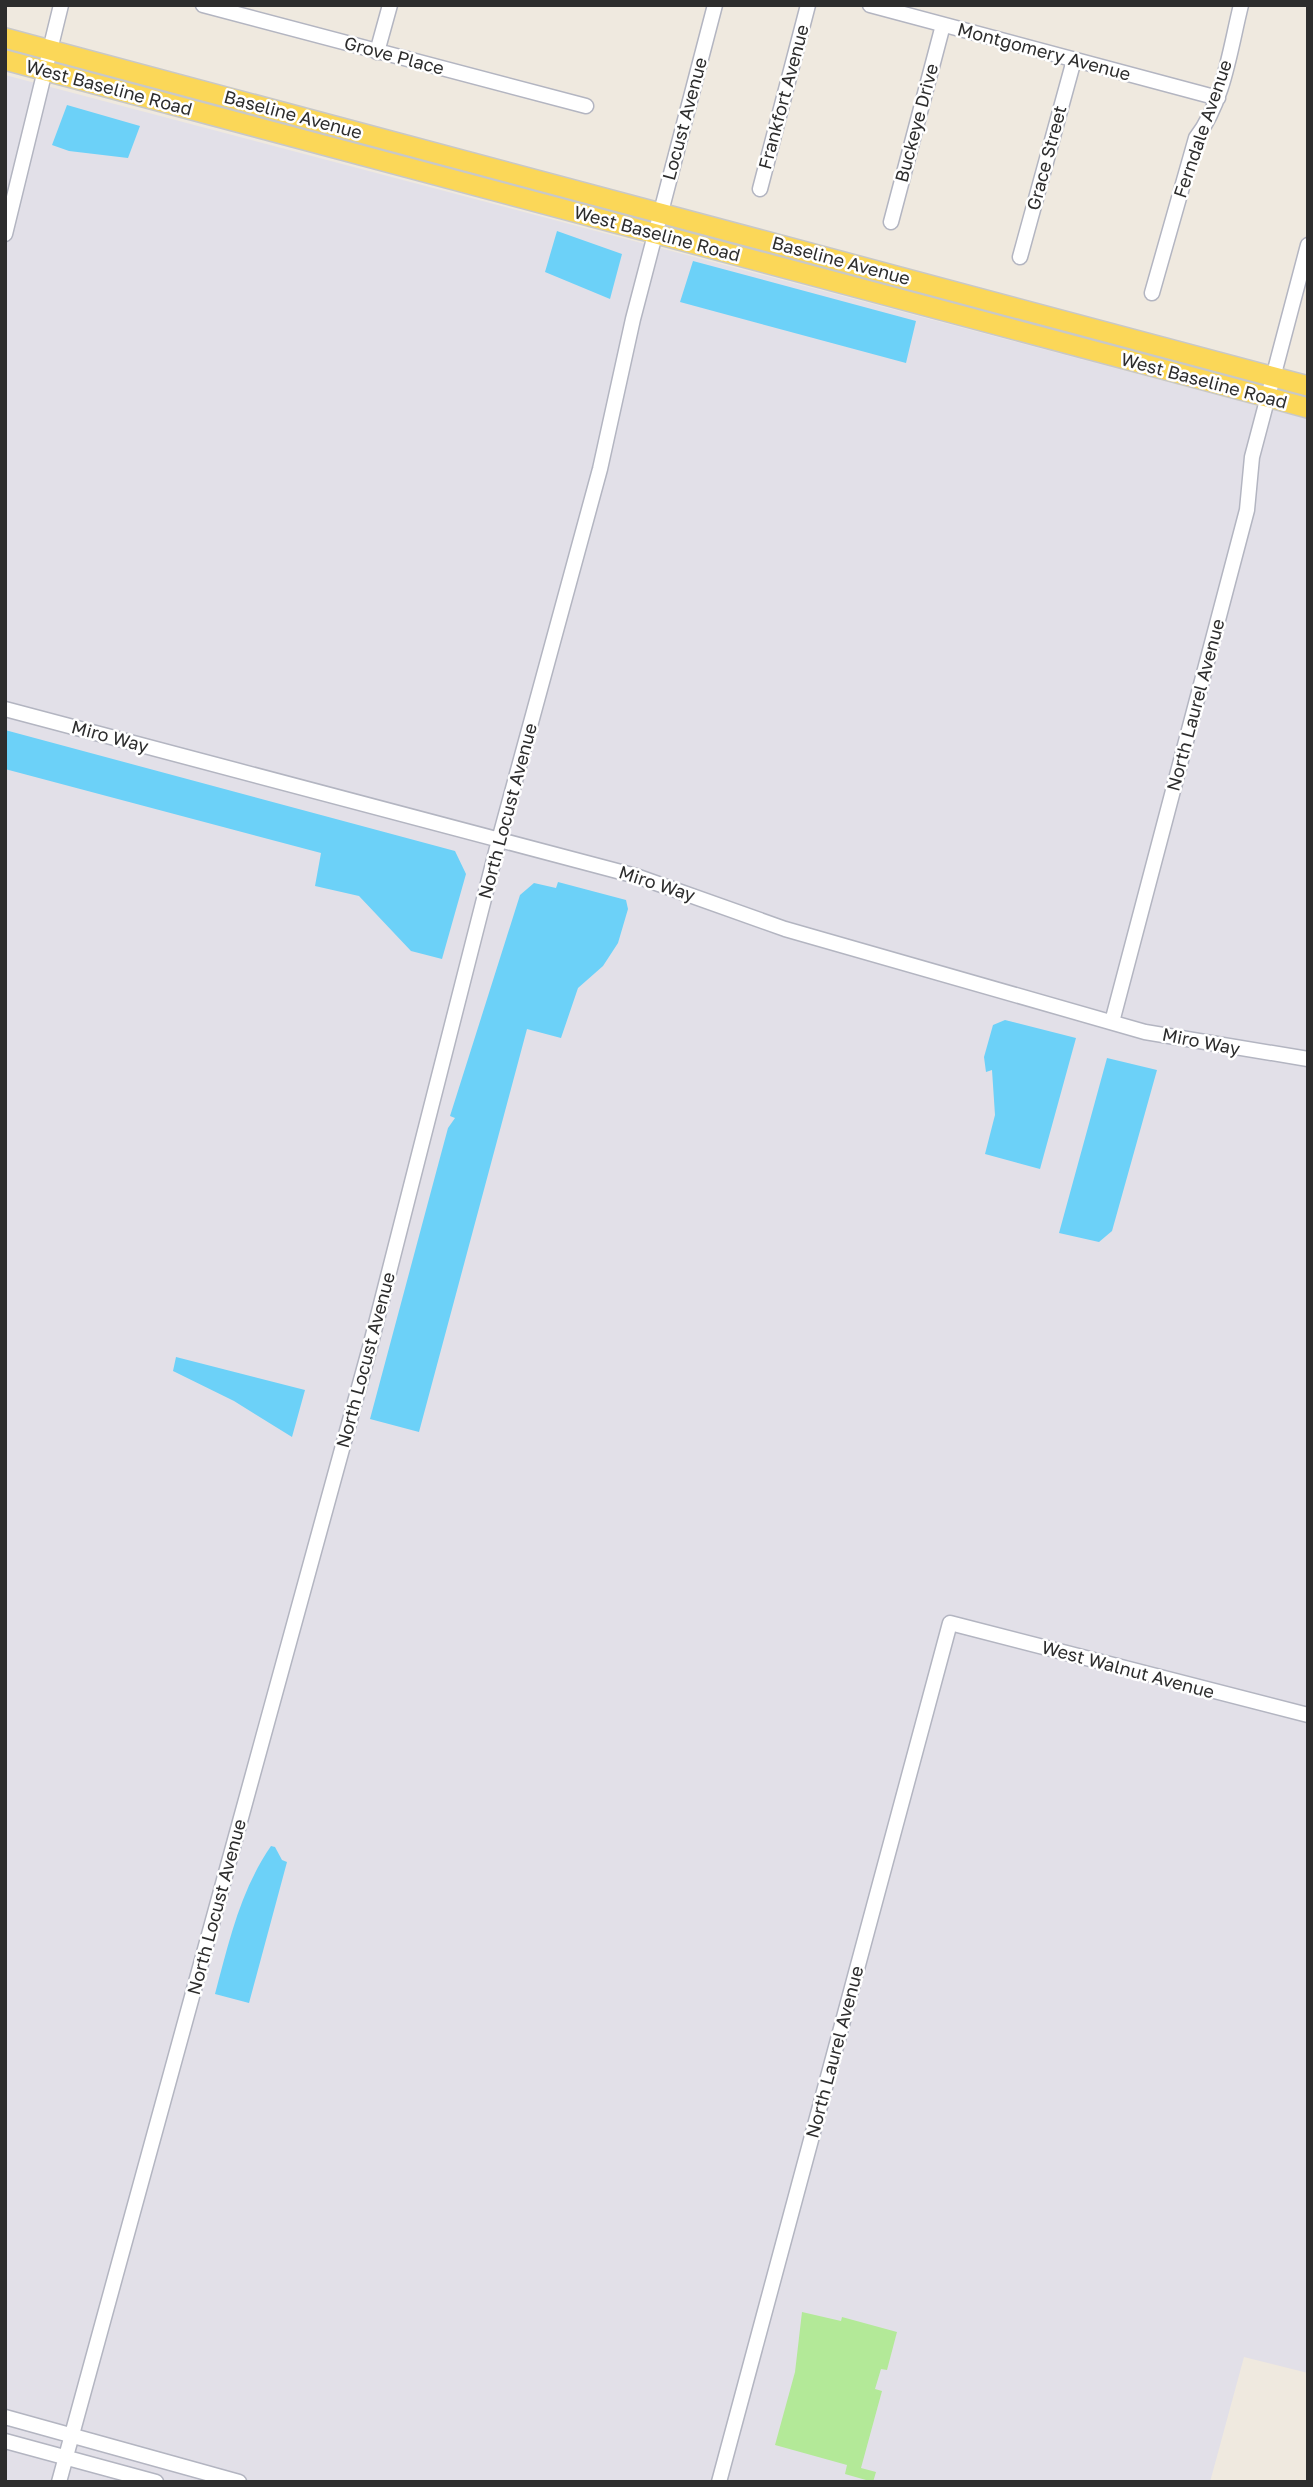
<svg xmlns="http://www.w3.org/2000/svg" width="1313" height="2487" viewBox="0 0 1313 2487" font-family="'Golos Text',sans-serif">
	<rect width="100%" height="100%" fill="#efe9df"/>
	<path fill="#e2e0e8" d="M 5,75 L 1308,419 L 1308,2373 L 1244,2357 L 1210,2482 L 5,2482 Z"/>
	<path fill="#b3e998" d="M 802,2312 L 841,2321 L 842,2317 L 897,2332 L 887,2370 L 881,2369 L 875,2389 L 882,2391 L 861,2468 L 876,2472 L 873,2482 L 845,2474 L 847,2465 L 775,2445 L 795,2372 Z"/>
	<path fill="#6cd1f8" d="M 67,105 L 140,126 L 128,158 L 69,151 L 52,145 Z
		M 557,231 L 622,254 L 610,299 L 545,272 Z
		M 693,261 L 916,321 L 906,363 L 680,302 Z
		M 5,730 L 455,851 L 466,874 L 442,959 L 411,951 L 359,896 L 315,886 L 321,853 L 5,769 Z
		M 558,882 L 626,900 L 628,909 L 618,943 L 603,966 L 578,988 L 561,1038 L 527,1029 L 419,1432 L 370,1419 L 441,1154 L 448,1128 L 455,1118 L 450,1116 L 520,895 L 534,883 L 556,888 Z
		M 1005,1020 L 1076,1038 L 1040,1169 L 985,1154 L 995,1115 L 992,1070 L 986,1072 L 984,1057 L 993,1025 Z
		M 1107,1058 L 1157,1070 L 1112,1231 L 1099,1242 L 1059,1233 Z
		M 176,1357 L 305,1390 L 292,1437 L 234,1401 L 173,1371 Z
		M 271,1846 L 275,1847 L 282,1860 L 287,1862 L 249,2003 L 215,1994 C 229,1942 240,1891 271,1846 Z"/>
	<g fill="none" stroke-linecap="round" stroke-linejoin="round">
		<g stroke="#b3b5c1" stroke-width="17">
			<path id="minor" d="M 203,5 L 586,106
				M 870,5 L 1218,98
				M 377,52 L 390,5
				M 760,189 L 808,5
				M 891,222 L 943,25
				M 5,234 L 61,5
				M 1020,257 L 1074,60
				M 1152,293 L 1196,138 C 1224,101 1230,49 1241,5
				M 5,709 L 636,876 L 785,929 L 1145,1032 L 1308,1059
				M 1112,1022 L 1247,510 L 1252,457 L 1308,245
				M 5,2417 L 239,2482
				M 5,2441 L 156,2482
				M 59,2482 L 370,1347 L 499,840 L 600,469 L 633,319 L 715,5
				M 719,2482 L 950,1623 L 1308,1715"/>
		</g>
		<g stroke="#c8c8c8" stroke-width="22">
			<path id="major" d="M 5,38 L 1308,386
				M 5,60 L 1308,408"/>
		</g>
		<use href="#minor" stroke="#fff" stroke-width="14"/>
		<use href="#major" stroke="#fbd758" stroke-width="19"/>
	</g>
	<g text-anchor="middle" stroke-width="5" stroke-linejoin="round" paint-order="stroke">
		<g font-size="18" fill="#2d2d2d" stroke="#fff">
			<text transform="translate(1044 52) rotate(15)" y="6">Montgomery Avenue</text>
			<text transform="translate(394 56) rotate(15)" y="6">Grove Place</text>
			<text transform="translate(109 88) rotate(15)" y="6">West Baseline Road</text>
			<text transform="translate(784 97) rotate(-75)" y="6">Frankfort Avenue</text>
			<text transform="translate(293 115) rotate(15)" y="6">Baseline Avenue</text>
			<text transform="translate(685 119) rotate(-75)" y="6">Locust Avenue</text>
			<text transform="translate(917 123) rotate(-75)" y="6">Buckeye Drive</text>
			<text transform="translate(1203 129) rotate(-71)" y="6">Ferndale Avenue</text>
			<text transform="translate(1047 158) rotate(-75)" y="6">Grace Street</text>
			<text transform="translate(657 234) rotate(15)" y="6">West Baseline Road</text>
			<text transform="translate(841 261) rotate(15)" y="6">Baseline Avenue</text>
			<text transform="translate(1204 381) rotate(15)" y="6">West Baseline Road</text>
			<text transform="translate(1196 705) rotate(-75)" y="6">North Laurel Avenue</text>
			<text transform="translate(110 737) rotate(15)" y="6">Miro Way</text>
			<text transform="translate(508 811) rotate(-75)" y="6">North Locust Avenue</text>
			<text transform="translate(657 884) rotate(18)" y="6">Miro Way</text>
			<text transform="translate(1201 1042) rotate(11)" y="6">Miro Way</text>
			<text transform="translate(366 1360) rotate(-75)" y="6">North Locust Avenue</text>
			<text transform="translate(1128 1670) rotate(15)" y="6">West Walnut Avenue</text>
			<text transform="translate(217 1907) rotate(-75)" y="6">North Locust Avenue</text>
			<text transform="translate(835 2052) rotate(-75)" y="6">North Laurel Avenue</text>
		</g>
	</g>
	<rect width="1313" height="2487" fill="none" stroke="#2d2d2d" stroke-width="14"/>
</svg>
